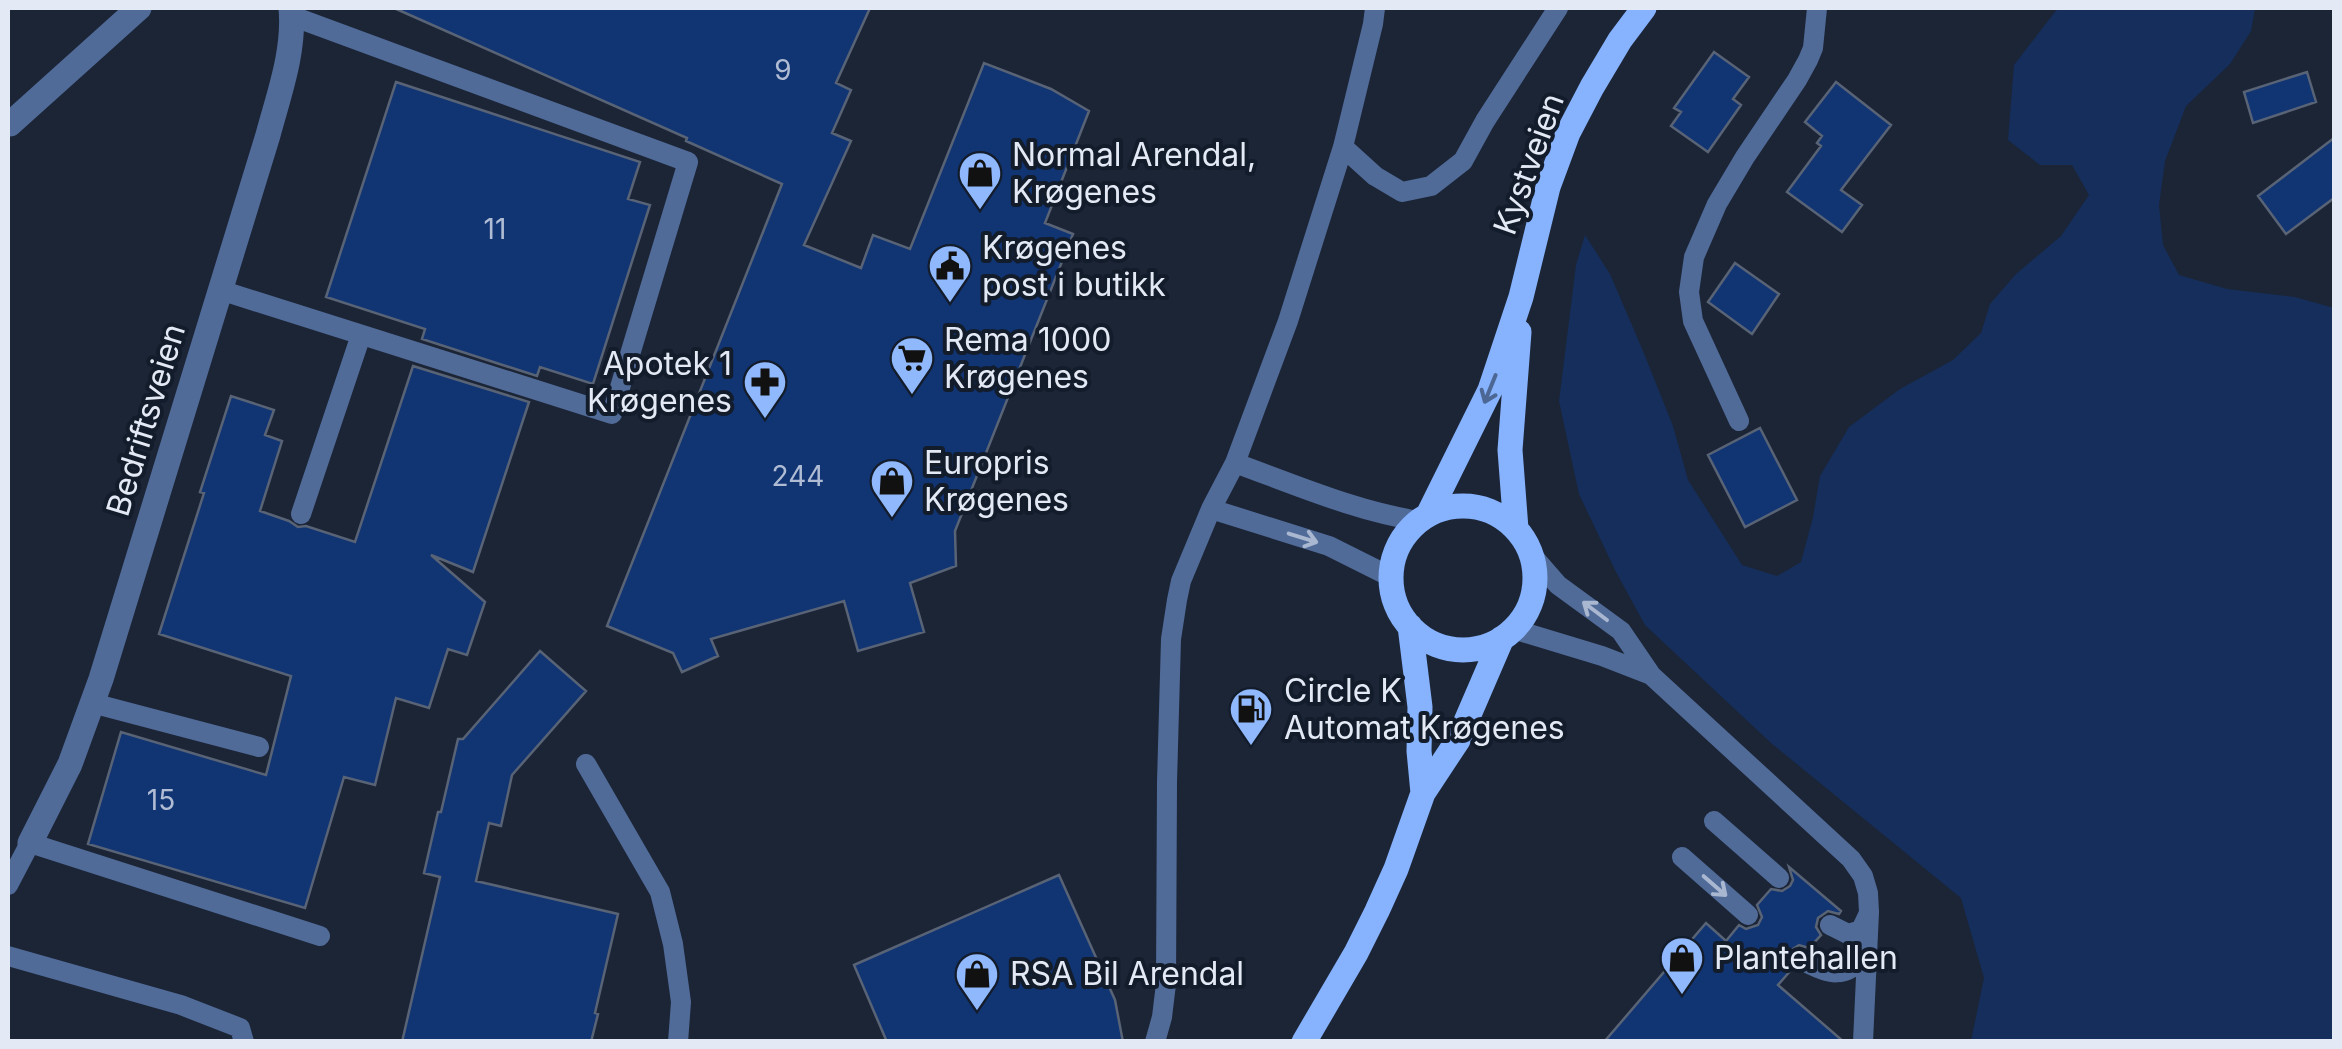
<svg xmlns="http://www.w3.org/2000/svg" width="2342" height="1049" viewBox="0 0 2342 1049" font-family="Inter,sans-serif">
	<rect width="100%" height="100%" fill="#1c2536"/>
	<path fill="#152e5b" d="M 2058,8 L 2255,8 L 2251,31 L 2230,64 L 2186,106 L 2165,161 L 2159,205 L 2163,245 L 2179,275 L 2227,289 L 2295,297 L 2334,308 L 2334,1041 L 1971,1041 L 1984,978 L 1961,898 L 1771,743 L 1645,625 L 1616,572 L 1579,494 L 1559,401 L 1576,265 L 1585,235 L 1610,274 L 1643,351 L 1673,426 L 1688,480 L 1742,565 L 1777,576 L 1801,562 L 1813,517 L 1820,476 L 1849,427 L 1900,389 L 1953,360 L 1981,333 L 1990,304 L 2016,274 L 2061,236 L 2089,195 L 2072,165 L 2040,165 L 2008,140 L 2014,65 Z"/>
	<path fill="#113473" stroke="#586376" stroke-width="2.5" d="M 394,8 L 870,8 L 836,83 L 851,90 L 832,133 L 851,141 L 804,245 L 861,268 L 873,235 L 910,249 L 984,63 L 1051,89 L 1089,111 L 1045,223 L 1073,234 L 955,531 L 956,566 L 910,583 L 924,632 L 858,651 L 844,601 L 711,639 L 718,656 L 682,672 L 673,653 L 607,626 L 782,184 L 686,141 L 687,138 Z
		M 1714,52 L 1749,77 L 1733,99 L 1741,105 L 1708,152 L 1671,126 L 1681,112 L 1674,108 Z
		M 2307,72 L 2316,102 L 2253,123 L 2244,92 Z
		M 396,82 L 640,162 L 628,199 L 650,205 L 593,384 L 540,367 L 537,376 L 422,339 L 425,329 L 326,297 Z
		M 1836,82 L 1891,125 L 1841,190 L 1862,205 L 1842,232 L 1787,192 L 1821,146 L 1817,143 L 1822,136 L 1805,122 Z
		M 2334,138 L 2334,198 L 2286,234 L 2258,196 Z
		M 1735,263 L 1779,294 L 1752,334 L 1708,302 Z
		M 413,366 L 529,402 L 473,572 L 431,555 L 485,602 L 467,655 L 448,649 L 429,708 L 396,698 L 375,785 L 344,777 L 305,908 L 88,844 L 121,732 L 266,775 L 291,676 L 159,634 L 204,493 L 200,492 L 231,396 L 274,410 L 265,435 L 282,441 L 260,511 L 289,521 L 298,527 L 306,526 L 355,542 Z
		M 1760,428 L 1797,500 L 1745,527 L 1708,455 Z
		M 540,651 L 586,691 L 512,775 L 501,826 L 489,823 L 476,881 L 618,914 L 595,1013 L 598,1014 L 591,1042 L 402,1042 L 440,877 L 424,873 L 438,812 L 441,812 L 458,739 L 463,739 Z
		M 1789,867 L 1841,911 L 1839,914 L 1828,911 L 1818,918 L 1816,927 L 1821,935 L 1809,948 L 1799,945 L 1788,952 L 1786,960 L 1792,969 L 1778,985 L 1844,1042 L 1604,1042 L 1706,923 L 1726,941 L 1739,925 L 1746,929 L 1758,925 L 1762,917 L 1757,905 L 1771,889 L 1782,891 L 1790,886 L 1793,880 Z
		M 1059,875 L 1115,1000 L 1123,1042 L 887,1042 L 854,965 Z"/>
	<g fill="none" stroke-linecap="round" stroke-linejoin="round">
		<path stroke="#516b99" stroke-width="20" d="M 1343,147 L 1375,176 L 1402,192 L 1431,186 L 1463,161 L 1485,121 L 1558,8
			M 220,290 L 612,414 L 688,162 L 292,16
			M 1739,421 L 1693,321 L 1689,292 L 1694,257 L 1717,204 L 1745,157 L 1797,80 L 1808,60 L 1813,48 L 1817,8
			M 1235,463 C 1296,485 1355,511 1419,521
			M 1211,509 L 1329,546 L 1391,577
			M 301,514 L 361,335
			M 1531,554 L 1558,585 L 1621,631 L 1651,675 L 1851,859 L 1863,876 L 1868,893 L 1869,912 L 1863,1042
			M 1513,629 L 1602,656 L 1651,675
			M 92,703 L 259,747
			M 586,764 L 660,892 L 673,944 L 681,1002 L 678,1042
			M 1714,821 L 1779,878
			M 1682,857 L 1748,915
			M 8,885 L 30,843 L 320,936
			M 1830,925 L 1848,934 L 1861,930 L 1869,913
			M 8,956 L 181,1005 L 240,1028 L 244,1042
			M 1800,959 C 1828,975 1847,981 1867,952
			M 1155,1042 L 1162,1017 L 1166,984 L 1167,782 L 1171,639 L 1177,600 L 1181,581 L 1211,509 L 1235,463 L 1288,321 L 1343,147 L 1373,24 L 1375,8"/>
		<path stroke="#516b99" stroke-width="25" d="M 10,124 L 139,8
			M 30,843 L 70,764 L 101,679 L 268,135 C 279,94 295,51 291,8"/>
		<path stroke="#86b2fe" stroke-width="25" d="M1391 578a72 72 0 1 1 144 0a72 72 0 1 1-144 0Z
			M 1428,515 L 1490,390 L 1521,297 L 1548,187 L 1568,133 L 1592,87 L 1620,40 L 1644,8
			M 1516,529 L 1510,450 L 1519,332
			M 1410,626 L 1420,707 L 1419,751 L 1423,793
			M 1304,1042 L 1356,953 L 1377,911 L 1396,869 L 1423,793 L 1458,740 L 1502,638"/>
	</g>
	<defs><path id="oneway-shaft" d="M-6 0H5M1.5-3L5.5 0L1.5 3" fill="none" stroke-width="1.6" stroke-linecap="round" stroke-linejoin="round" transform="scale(2.5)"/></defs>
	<use stroke="#4c6794" href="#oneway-shaft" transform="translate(1490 389) rotate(112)"/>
	<g stroke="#a9b7d0">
		<use href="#oneway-shaft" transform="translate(1303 538) rotate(17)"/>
		<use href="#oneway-shaft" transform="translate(1595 611) rotate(-143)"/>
		<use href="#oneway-shaft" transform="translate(1715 886) rotate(41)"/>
	</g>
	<defs>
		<g id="shop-pin" transform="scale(2.25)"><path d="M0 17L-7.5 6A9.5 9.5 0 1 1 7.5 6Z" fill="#90b8fd" stroke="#131c2b"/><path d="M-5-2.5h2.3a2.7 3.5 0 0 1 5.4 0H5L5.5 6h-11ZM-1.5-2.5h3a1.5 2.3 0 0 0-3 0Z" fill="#111"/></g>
		<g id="civic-pin" transform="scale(2.25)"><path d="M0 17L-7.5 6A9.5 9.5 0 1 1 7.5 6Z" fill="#90b8fd" stroke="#131c2b"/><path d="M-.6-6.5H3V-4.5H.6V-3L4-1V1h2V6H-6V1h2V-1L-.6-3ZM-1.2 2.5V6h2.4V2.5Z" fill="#111"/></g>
		<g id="supermarket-pin" transform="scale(2.25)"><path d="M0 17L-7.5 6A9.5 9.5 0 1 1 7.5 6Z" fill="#90b8fd" stroke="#131c2b"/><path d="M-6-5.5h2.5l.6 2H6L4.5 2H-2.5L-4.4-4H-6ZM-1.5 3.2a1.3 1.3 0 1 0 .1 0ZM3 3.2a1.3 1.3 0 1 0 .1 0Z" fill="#111"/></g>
		<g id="pharmacy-pin" transform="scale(2.25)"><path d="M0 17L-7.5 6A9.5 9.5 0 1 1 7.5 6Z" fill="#90b8fd" stroke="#131c2b"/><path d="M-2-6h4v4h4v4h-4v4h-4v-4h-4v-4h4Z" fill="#111"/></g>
		<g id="fuel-pin" transform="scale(2.25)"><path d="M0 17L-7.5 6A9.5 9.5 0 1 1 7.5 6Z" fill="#90b8fd" stroke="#131c2b"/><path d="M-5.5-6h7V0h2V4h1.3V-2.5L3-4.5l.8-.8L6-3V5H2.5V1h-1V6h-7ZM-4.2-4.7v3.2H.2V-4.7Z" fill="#111"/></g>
	</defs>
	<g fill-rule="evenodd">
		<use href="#shop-pin" x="980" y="173"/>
		<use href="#civic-pin" x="950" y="266"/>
		<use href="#supermarket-pin" x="912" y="358"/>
		<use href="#pharmacy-pin" x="765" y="382"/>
		<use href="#shop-pin" x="892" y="481"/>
		<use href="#fuel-pin" x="1251" y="709"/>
		<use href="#shop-pin" x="1682" y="958"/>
		<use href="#shop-pin" x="977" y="974"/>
	</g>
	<g text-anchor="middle" stroke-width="8" stroke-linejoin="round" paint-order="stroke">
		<g font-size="28" fill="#afbcd4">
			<text x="783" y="80">9</text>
			<text x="495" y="239">11</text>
			<text x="798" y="486">244</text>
			<text x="161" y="810">15</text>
		</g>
		<g font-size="32" fill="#e4eaf5" stroke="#131c2b" text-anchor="start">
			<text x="1012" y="166">Normal Arendal,<tspan x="1012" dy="37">Krøgenes</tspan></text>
			<text x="982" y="259">Krøgenes<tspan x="982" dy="37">post i butikk</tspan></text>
			<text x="944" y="351">Rema 1000<tspan x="944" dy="37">Krøgenes</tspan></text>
			<text x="732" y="375" text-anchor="end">Apotek 1<tspan x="732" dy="37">Krøgenes</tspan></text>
			<text x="924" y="474">Europris<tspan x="924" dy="37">Krøgenes</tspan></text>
			<text x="1284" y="702">Circle K<tspan x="1284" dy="37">Automat Krøgenes</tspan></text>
			<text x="1714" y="969">Plantehallen</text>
			<text x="1010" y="985">RSA Bil Arendal</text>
		</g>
		<g font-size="32" fill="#e4eaf5" stroke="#131c2b">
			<text transform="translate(1529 164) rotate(-70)" y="11">Kystveien</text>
			<text transform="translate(146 420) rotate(-73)" y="11">Bedriftsveien</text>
		</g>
	</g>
	<rect width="2342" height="1049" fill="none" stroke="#e4eaf5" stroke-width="20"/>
</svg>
